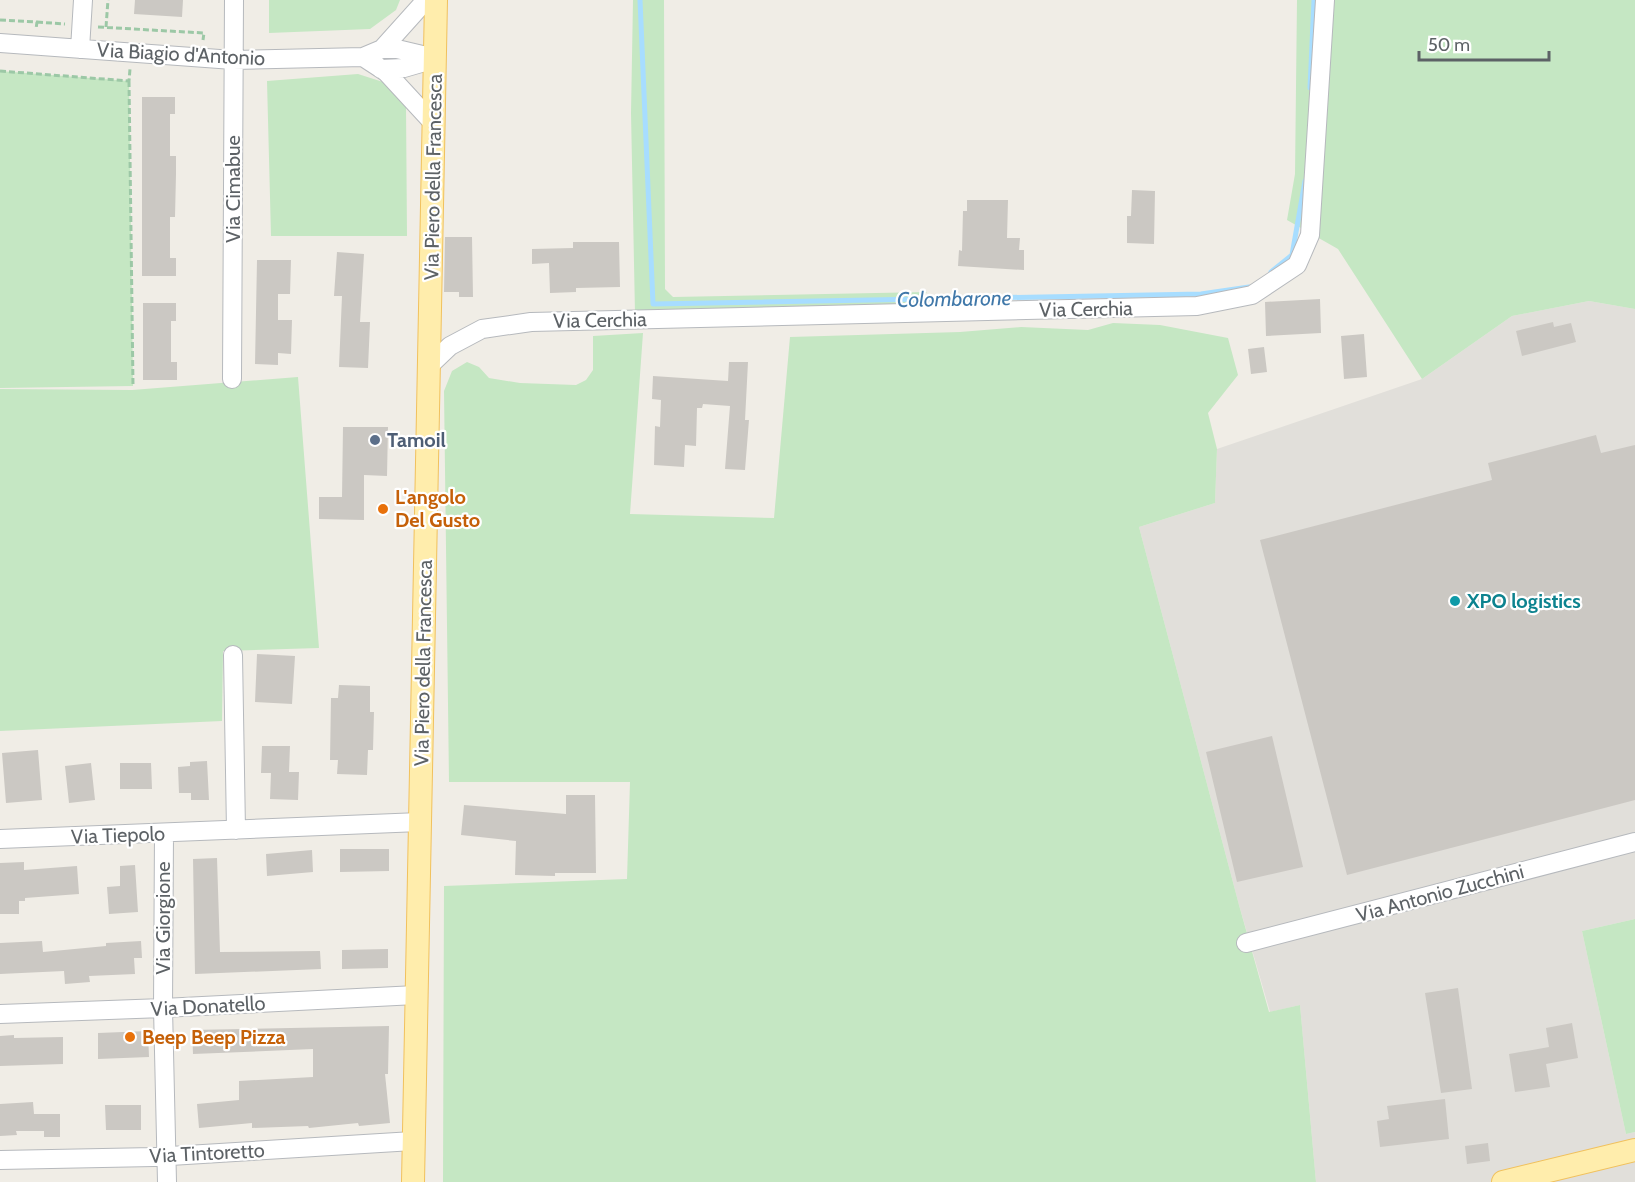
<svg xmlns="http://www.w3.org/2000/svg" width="1635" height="1182" viewBox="0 0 1635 1182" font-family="Cabin,sans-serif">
	<rect width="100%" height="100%" fill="#f0ede6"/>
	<path fill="#e1dfda" d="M 1589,301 L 1635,309 L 1635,919 L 1582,931 L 1626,1134 L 1635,1132 L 1635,1182 L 1316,1182 L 1300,1005 L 1270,1012 L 1239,905 L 1139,527 L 1215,503 L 1217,449 L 1422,379 L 1512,316 Z"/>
	<path fill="#c5e7c3" d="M 269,0 L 400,0 L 396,10 L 370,29 L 269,33 Z
		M 633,0 L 664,0 L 665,289 L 673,297 L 927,292 L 913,304 L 635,313 L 631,113 Z
		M 1297,0 L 1635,0 L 1635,309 L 1589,301 L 1512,316 L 1422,379 L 1338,249 L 1287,220 L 1295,174 Z
		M 0,71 L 129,81 L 133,386 L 0,388 Z
		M 358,74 L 383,82 L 406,106 L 407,236 L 271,236 L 267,81 Z
		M 1113,323 L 1160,325 L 1228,338 L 1238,375 L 1208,413 L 1217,449 L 1215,503 L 1139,527 L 1239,905 L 1269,1012 L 1300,1005 L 1316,1182 L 443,1182 L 444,886 L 627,879 L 630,782 L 449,782 L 444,391 L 452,371 L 467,362 L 479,367 L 489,378 L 520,383 L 576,385 L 586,380 L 593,370 L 593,336 L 643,333 L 630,514 L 774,518 L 790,337 L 960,332 L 1021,327 L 1088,330 Z
		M 298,377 L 319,648 L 223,651 L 222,721 L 0,731 L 0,389 L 132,390 Z
		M 1635,919 L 1635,1132 L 1626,1134 L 1582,931 Z"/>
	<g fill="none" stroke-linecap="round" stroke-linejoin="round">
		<path stroke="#a7ddff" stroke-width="5" d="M 640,0 L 653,304 L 1201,294 L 1249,287
			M 1310,88 L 1314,0
			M 1271,272 L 1292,255 L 1305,181"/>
	</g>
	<path fill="#cbc8c3" d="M 135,0 L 183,0 L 182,17 L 134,14 Z
		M 142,97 L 175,97 L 175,114 L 170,114 L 170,156 L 176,156 L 176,174 L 175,217 L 170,217 L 170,258 L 176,258 L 176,276 L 142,276 Z
		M 1132,190 L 1155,191 L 1154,244 L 1127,243 L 1127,216 L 1131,216 Z
		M 967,200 L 1008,200 L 1007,238 L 1020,238 L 1019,250 L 1024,250 L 1024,270 L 958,266 L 959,250 L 962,251 L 963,211 L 967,211 Z
		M 445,237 L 472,237 L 473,297 L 459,297 L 459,292 L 444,292 Z
		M 573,242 L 619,242 L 620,287 L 576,288 L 576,292 L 550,293 L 549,263 L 532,264 L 532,249 L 573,248 Z
		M 337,252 L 364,254 L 360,322 L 370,322 L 368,368 L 339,367 L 342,296 L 334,296 Z
		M 257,260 L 291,260 L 290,294 L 278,294 L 278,320 L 292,320 L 291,354 L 278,353 L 278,365 L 255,364 Z
		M 1320,299 L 1321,333 L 1266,336 L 1265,302 Z
		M 143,303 L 176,303 L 176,321 L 171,321 L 171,362 L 177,362 L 177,380 L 143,380 Z
		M 1553,322 L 1554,327 L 1571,323 L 1576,342 L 1522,356 L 1516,331 Z
		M 1364,334 L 1367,377 L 1344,379 L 1341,336 Z
		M 1264,347 L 1267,372 L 1251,374 L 1248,349 Z
		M 729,362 L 748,362 L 745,420 L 749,420 L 745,470 L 725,469 L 730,406 L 703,404 L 702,408 L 697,408 L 696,446 L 685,445 L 684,467 L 654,465 L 655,426 L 660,427 L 661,400 L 652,399 L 653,376 L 728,381 Z
		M 343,427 L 388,427 L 387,476 L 364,475 L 364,520 L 319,519 L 319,497 L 342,497 Z
		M 1596,435 L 1601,453 L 1635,445 L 1635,800 L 1347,875 L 1260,540 L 1492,480 L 1488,463 Z
		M 257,654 L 295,656 L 292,704 L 255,702 Z
		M 339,685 L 370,686 L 370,712 L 374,712 L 373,750 L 368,750 L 367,775 L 337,774 L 338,760 L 330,760 L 331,698 L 338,698 Z
		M 1272,736 L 1303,867 L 1237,882 L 1206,752 Z
		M 262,746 L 290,746 L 289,772 L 299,772 L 298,800 L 270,799 L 271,773 L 261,773 Z
		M 38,750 L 42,800 L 6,803 L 2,753 Z
		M 207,761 L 209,800 L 191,800 L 191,793 L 179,793 L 178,767 L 190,766 L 190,762 Z
		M 91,763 L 95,800 L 69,803 L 65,766 Z
		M 120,763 L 151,763 L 152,789 L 120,789 Z
		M 566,795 L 595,795 L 596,873 L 555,873 L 555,876 L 515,875 L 516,841 L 461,835 L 464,805 L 566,814 Z
		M 340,849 L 389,849 L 389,871 L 340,872 Z
		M 312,850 L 313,872 L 267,876 L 266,854 Z
		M 217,858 L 220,952 L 320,951 L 321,969 L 195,974 L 193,859 Z
		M 24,862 L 24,870 L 77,866 L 79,894 L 25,898 L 25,901 L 19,901 L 19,914 L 0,914 L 0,863 Z
		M 135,865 L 138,912 L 109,914 L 107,887 L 120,886 L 120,866 Z
		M 42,941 L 43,952 L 106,946 L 106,943 L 141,941 L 142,958 L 134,958 L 135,974 L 89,976 L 90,982 L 65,984 L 64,971 L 0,974 L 0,943 Z
		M 388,949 L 388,968 L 342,969 L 342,950 Z
		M 1458,988 L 1472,1089 L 1441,1093 L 1425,993 Z
		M 1572,1023 L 1578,1058 L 1546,1064 L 1550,1087 L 1515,1092 L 1509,1054 L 1549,1047 L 1546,1028 Z
		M 389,1026 L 388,1074 L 385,1074 L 390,1123 L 359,1126 L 358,1123 L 309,1128 L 308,1126 L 252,1128 L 252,1123 L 199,1128 L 197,1104 L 239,1100 L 239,1081 L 313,1077 L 313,1049 L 193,1054 L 192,1030 Z
		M 148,1031 L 149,1057 L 98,1059 L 98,1033 Z
		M 14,1035 L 14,1038 L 63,1037 L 63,1064 L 0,1066 L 0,1036 Z
		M 1445,1099 L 1449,1139 L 1380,1147 L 1377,1121 L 1389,1119 L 1387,1106 Z
		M 33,1102 L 34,1114 L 60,1114 L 60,1137 L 44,1137 L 44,1131 L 16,1131 L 17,1135 L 0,1136 L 0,1104 Z
		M 105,1105 L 141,1105 L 141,1130 L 106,1130 Z
		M 1488,1143 L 1490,1161 L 1467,1164 L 1465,1146 Z"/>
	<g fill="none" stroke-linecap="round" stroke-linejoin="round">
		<g stroke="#b6b9bd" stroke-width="20">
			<path id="minor" d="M 0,43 L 233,60 L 363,57 L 382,49 L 397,49 L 435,58
				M 80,49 L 83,0
				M 382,49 L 426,0
				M 363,57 L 386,72 L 434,124
				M 381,69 L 404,68 L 435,59
				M 429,366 L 450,346 L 482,329 L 531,322 L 1197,306 L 1252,295 L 1297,265 L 1310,235 L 1325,0
				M 232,379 L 234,0
				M 233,655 L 236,830
				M 164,833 L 163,1008 L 167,1182
				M 0,839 L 420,822
				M 1246,943 L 1635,842
				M 0,1014 L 163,1008 L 416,995
				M 0,1160 L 154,1157 L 413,1141"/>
		</g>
		<g stroke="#f1c15d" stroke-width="24">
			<path id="major" d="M 413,1182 L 436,0
				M 1503,1182 L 1635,1150"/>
		</g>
		<path stroke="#9cc8a6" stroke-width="3" stroke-dasharray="6 3" stroke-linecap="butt" d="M 0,20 L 37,22 L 36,29
			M 37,22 L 65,24
			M 98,27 L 204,33 L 203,40
			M 106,27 L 108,0
			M 0,71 L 129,81 L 130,69
			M 129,81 L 133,386"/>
		<use href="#minor" stroke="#fff" stroke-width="18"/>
		<use href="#major" stroke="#ffedac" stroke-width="22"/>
	</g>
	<circle fill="#5c6f8a" stroke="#fff" stroke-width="2" cx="375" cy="440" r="6"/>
	<g fill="#e8710a" stroke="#fff" stroke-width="2">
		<circle cx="383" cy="509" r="6"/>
		<circle cx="130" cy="1037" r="6"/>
	</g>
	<circle fill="#0f9aa8" stroke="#fff" stroke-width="2" cx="1455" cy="601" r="6"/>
	<g text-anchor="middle" stroke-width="4.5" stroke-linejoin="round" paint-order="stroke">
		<g font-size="20" fill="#5d6266" stroke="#fff">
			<text transform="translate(181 54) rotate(3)" y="7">Via Biagio d'Antonio</text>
			<text transform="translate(433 177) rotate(-89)" y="7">Via Piero della Francesca</text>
			<text transform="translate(233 189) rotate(-90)" y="7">Via Cimabue</text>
			<text transform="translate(1086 309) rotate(-1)" y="7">Via Cerchia</text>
			<text transform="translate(600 320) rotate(-1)" y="7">Via Cerchia</text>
			<text transform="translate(423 663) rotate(-89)" y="7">Via Piero della Francesca</text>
			<text transform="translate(118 835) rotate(-2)" y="7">Via Tiepolo</text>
			<text transform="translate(1440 893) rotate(-15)" y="7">Via Antonio Zucchini</text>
			<text transform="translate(163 918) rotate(-90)" y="7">Via Giorgione</text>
			<text transform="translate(208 1006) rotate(-3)" y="7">Via Donatello</text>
			<text transform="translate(207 1153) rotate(-3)" y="7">Via Tintoretto</text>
		</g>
		<g font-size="20" font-weight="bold" fill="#4e5e75" stroke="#fff" text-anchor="start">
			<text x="387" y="447">Tamoil</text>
		</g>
		<g font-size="20" font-weight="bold" fill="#c56008" stroke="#fff" text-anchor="start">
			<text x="395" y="504">L'angolo<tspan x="395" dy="23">Del Gusto</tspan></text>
			<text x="142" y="1044">Beep Beep Pizza</text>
		</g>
		<g font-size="20" font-weight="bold" fill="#0d838f" stroke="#fff" text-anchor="start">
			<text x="1467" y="608">XPO logistics</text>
		</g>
		<g font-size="21" font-style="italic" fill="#4078a9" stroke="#fff">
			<text transform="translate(954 299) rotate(-1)" y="7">Colombarone</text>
		</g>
	</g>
	<path d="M1419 51v9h130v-9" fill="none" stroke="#5d6266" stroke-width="3"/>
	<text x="1428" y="51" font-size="18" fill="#5d6266" stroke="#ffffff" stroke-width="4.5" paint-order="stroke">50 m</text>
</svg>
